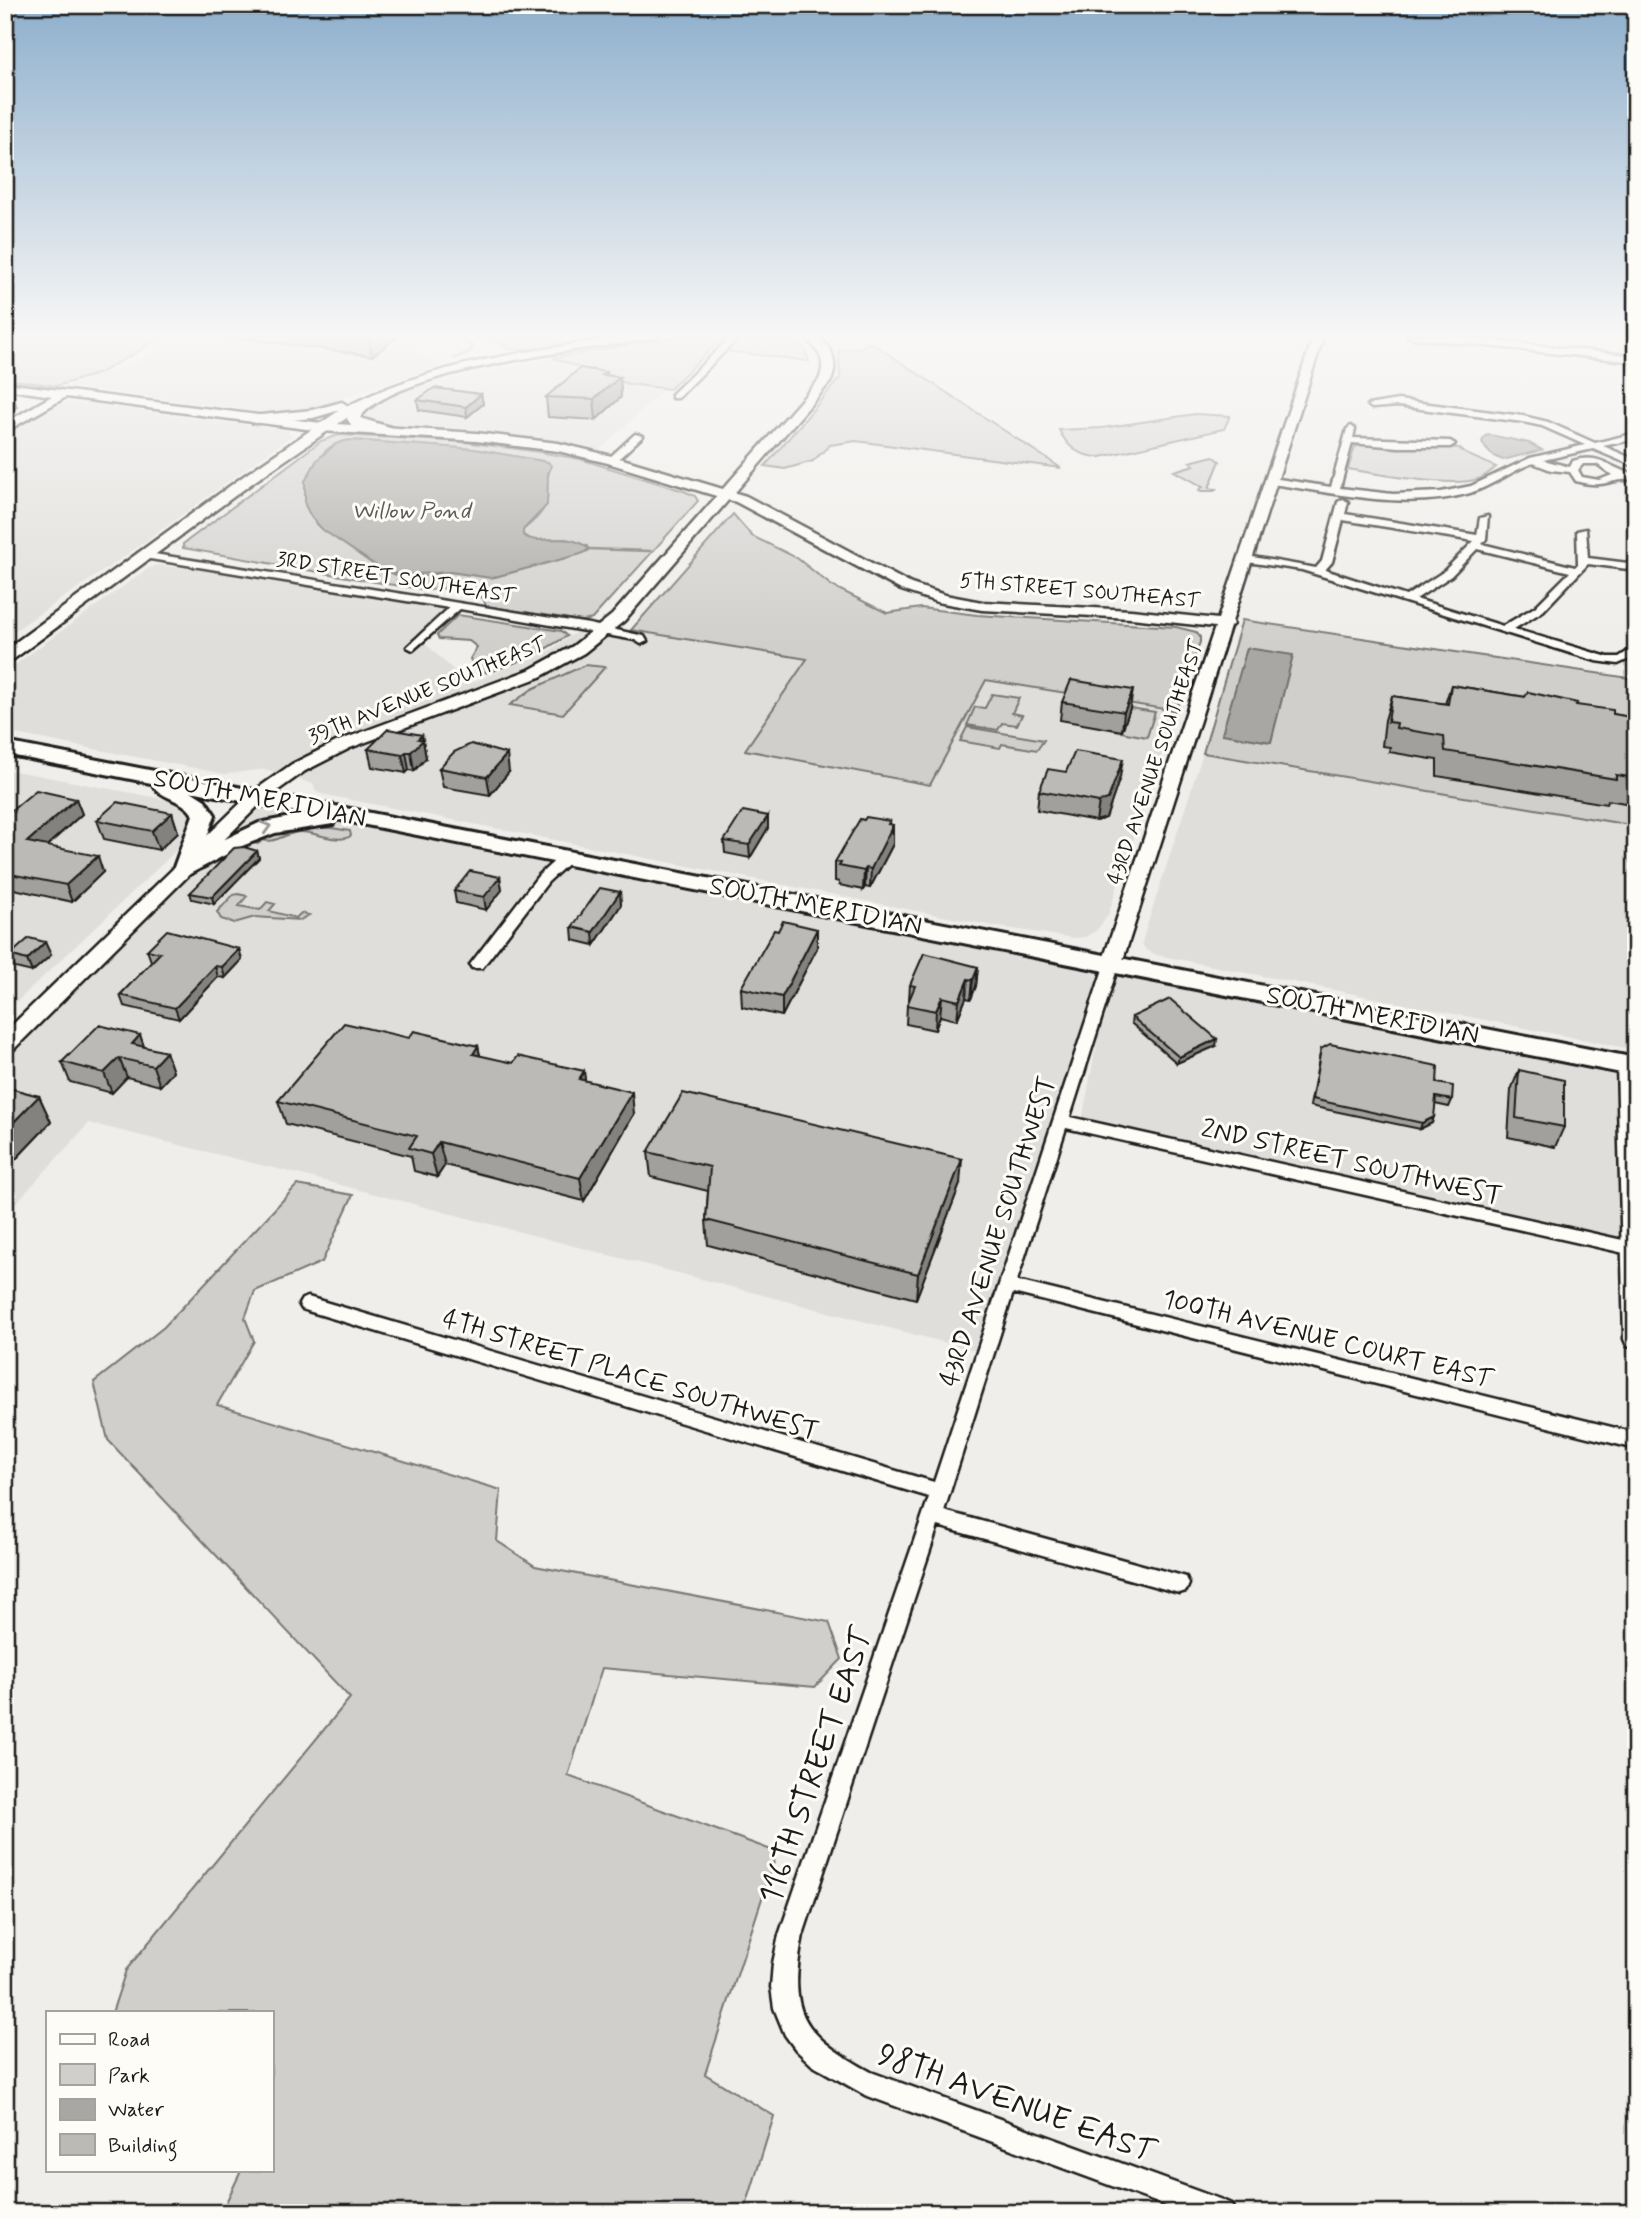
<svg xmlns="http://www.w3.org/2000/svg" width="1641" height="2218" viewBox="0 0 1641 2218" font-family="Mynerve,sans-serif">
	<rect width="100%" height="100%" fill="#f0eeea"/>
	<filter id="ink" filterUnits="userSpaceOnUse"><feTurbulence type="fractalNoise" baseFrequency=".0143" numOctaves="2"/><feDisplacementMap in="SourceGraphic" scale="14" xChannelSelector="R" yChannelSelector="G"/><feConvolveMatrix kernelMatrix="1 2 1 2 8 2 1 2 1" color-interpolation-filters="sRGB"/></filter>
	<g filter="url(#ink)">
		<path fill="#e0deda" d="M 182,335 L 428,335 L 410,349 L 443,365 L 360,391 L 320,408 L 279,414 L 68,386 L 100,373 L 124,368 Z
			M 553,358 L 628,384 L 665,388 L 600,450 L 495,433 L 366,422 L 361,415 L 374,405 L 419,386 Z
			M 73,402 L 287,430 L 291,436 L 128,554 L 5,637 L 5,435 L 60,404 Z
			M 157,565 L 230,573 L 459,610 L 427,640 L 426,644 L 468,684 L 549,651 L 588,624 L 807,659 L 746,750 L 929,785 L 986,679 L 1176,711 L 1108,915 L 1097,930 L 1085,937 L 1074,938 L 993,926 L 321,794 L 316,791 L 313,784 L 265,769 L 225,774 L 5,732 L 5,672 L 147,569 Z
			M 1203,753 L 1636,826 L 1636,1050 L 1157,955 L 1146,950 L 1142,944 L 1144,935 Z
			M 5,769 L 174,801 L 185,807 L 191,816 L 193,825 L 189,836 L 179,848 L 5,1013 Z
			M 257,797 L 1636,1067 L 1624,1254 L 1080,1131 L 1110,973 L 985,1353 L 294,1173 L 89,1123 L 5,1215 L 5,1045 Z"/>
		<path fill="#d0cfcc" stroke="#767674" stroke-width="2" fill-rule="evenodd" d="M 5,335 L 166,335 L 100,373 L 57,386 L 5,379 Z
			M 485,335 L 621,335 L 537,349 L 509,349 Z
			M 688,335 L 715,335 L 721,339 L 670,389 L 628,384 L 553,358 Z
			M 739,335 L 789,335 L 805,348 L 809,361 L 726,351 Z
			M 870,342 L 1061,468 L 856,441 L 830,445 L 813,461 L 785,469 L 765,466 L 840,378 L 839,350 L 861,347 Z
			M 1195,414 L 1230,416 L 1224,429 L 1101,457 C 1080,457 1068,448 1059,430 L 1102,428 Z
			M 339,435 L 464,442 L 539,452 L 580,459 L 684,491 L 695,496 L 698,501 L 592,619 L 583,621 L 486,606 L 483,598 L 455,587 L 429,590 L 387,584 L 183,548 L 183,544 L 321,441 ZM 355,440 L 474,449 L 546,462 L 551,468 C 544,479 550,491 546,503 C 543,514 531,523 523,530 L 523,535 L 533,540 L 566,539 L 587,546 L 588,551 L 495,577 L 450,572 L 424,576 L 396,575 L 377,567 L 316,524 L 305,504 C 313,474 315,441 355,440 Z
			M 1365,444 L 1459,448 L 1466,454 L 1496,467 C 1491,471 1485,477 1478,479 C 1452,488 1377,474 1348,469 L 1355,447 Z
			M 1213,456 L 1220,461 L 1209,488 L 1216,489 L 1214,491 L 1200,491 L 1199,490 L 1203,487 L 1174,471 L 1194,465 L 1190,462 Z
			M 733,514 L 752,536 L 797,558 L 832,586 L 887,613 L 921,608 L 977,615 L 1176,627 L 1196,632 L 1200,637 L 1200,642 L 1176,711 L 986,680 L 930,785 L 745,750 L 807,659 L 631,630 Z
			M 458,615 L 561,631 L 567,636 L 533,656 L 488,673 L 476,669 L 470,659 L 477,647 L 469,641 L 439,639 L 437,635 Z
			M 1242,620 L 1636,679 L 1636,826 L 1203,753 Z
			M 585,665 L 605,667 L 563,714 L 510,705 L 532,689 Z
			M 992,694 L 1019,698 L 1012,713 L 1022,715 L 1017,725 L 1002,723 L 998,730 L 967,725 L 975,707 L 985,708 Z
			M 1130,708 L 1155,712 L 1147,737 L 1121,732 Z
			M 967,727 L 1044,740 L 1037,750 L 1002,744 L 1000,748 L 960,741 Z
			M 296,828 L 332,828 L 350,831 L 351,836 C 337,844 316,832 301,832 C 286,832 276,844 263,840 L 258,844 L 248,842 Z
			M 238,894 L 247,896 L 239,906 L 260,910 L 267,902 L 275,904 L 269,911 L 296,918 L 301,913 L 309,915 L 300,920 L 255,917 L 234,923 L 221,919 L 217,912 L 233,895 Z
			M 297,1185 L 353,1195 L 322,1262 L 255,1291 L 245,1318 L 254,1341 L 217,1405 L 501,1490 L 497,1541 L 535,1566 L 829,1622 L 842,1659 L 815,1687 L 602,1668 L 568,1776 L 777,1852 L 705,2074 L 774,2116 L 744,2213 L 221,2213 L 241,2171 L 271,2171 L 271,2013 L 112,2013 L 126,1970 L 350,1698 L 108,1440 L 94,1382 L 164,1327 Z"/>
		<path fill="#a8a7a3" stroke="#706f6d" stroke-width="2" d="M 1490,435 L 1529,443 L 1542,450 L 1503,460 C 1493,457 1486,451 1482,442 L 1485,436 Z
			M 348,440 L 474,449 L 548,462 L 551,466 L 548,473 L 547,505 L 523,530 L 523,535 C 539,548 566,529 589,549 L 581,554 L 491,578 L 450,572 L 402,575 L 384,571 L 323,530 L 311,517 L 305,505 L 305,481 L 317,460 L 336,444 Z
			M 1247,648 L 1293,655 L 1271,742 L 1222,734 Z"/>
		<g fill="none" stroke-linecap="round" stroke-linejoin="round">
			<path stroke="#706f6d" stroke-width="2.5" d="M 454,358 L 470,352 L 473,346 L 455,335
				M 589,549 L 650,551"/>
			<g stroke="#1c1c1c" stroke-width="5">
				<path id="minor" d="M 726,335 L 734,335 L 737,339 L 678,398 L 672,398 L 672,394 L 729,339 Z
					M 1398,400 L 1523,416 L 1548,422 L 1595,443 L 1636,433 L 1636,439 L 1603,446 L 1636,460 L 1636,467 L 1593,449 L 1543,460 L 1570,467 L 1573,461 C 1603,452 1610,471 1636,474 L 1636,480 C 1610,477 1606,490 1576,481 L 1570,472 L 1551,470 L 1533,463 C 1511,471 1492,486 1470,493 C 1406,511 1336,493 1272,484 L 1267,481 L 1272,478 L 1331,487 L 1347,429 L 1351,426 L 1355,429 L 1353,438 L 1450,441 L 1455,444 L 1450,447 L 1398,447 L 1352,443 L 1340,488 L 1393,494 L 1441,492 L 1471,486 L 1530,458 L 1585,445 L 1542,426 L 1523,422 L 1398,406 L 1372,408 L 1368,405 ZM 1583,464 L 1597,464 L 1612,475 L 1599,480 L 1582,477 L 1578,470 Z
					M 635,434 L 643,436 L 615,462 L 609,462 L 609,458 Z
					M 1343,499 L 1348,502 L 1345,514 L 1477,535 L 1480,518 L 1488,516 L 1486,539 L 1482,544 L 1575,567 L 1578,564 L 1577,531 L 1586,529 L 1588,558 L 1636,564 L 1636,570 L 1588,564 L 1543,611 L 1514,629 L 1608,657 L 1619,657 L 1636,646 L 1636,656 L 1618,664 L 1596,661 L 1302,570 L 1247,562 L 1242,559 L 1247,556 L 1316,568 L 1322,561 L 1338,502 ZM 1343,520 L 1474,541 L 1443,572 L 1406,596 L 1325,570 L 1332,562 ZM 1477,549 L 1570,572 L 1535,607 L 1503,626 L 1416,599 L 1451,576 Z
					M 142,552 L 589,624 L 644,636 L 647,641 L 641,644 L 635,640 L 460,609 L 413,650 L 407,647 L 409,645 L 449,608 L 138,557 L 138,553 Z
					M 567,853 L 574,857 L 572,860 L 548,882 L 482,968 L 472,968 L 470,965 L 472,962 L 538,876 L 562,854 Z
					M 1112,958 L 1119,963 L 1070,1117 L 1636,1243 L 1636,1255 L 1633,1255 L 1066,1128 L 1017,1281 L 1636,1433 L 1636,1449 L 1013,1293 L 944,1511 L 1179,1575 L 1186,1577 L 1189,1584 L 1186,1591 L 1179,1593 L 938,1526 L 803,1935 C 787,2014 802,2034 871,2072 L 1222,2200 L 1231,2204 L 1235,2213 L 1185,2213 L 865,2095 L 812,2065 L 796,2050 L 785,2035 L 774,2008 L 771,1987 L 773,1963 L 779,1935 L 929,1497 L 308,1311 L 302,1309 L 299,1304 L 302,1299 L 308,1297 L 934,1482 L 1105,963 Z"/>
			</g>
			<g stroke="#1c1c1c" stroke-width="5">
				<path id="tertiary" d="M 1314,335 L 1324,335 L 1232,622 L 1233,624 L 1230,627 L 1122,963 L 1119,967 L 1105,967 L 1102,963 L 1215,627 L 1131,618 L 982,610 L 937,602 L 901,590 L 736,502 L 608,463 L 558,451 L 476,441 L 321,431 L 66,397 L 5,432 L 5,423 L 52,396 L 5,389 L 5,383 L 321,423 L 476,433 L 558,443 L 616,457 L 746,496 L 911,584 L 945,595 L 982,602 L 1131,610 L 1218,619 Z
					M 1407,335 L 1441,335 L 1636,356 L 1636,362 L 1412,338 Z
					M 1627,1058 L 1636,1063 L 1636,1348 L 1627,1346 L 1624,1339 L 1617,1065 L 1620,1060 Z"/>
			</g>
			<g stroke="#1c1c1c" stroke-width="5">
				<path id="secondary" d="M 634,335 L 660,335 L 654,338 C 592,349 393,369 360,418 L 393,428 L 393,434 L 353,427 L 347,419 L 348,417 L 255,481 L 11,661 L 5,663 L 5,650 L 245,475 L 340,410 L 313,418 L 256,423 L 251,422 L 251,416 L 312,410 L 342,402 L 348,406 C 437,360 537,351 634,335 Z
					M 803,335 L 816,335 C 832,347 839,362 831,381 L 624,621 L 584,653 L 540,677 L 350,748 L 305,771 L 263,801 L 13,1050 L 5,1052 L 5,1032 L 251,793 L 292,764 L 338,741 L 529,670 L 573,646 L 612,615 L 819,380 C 828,359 817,349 803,335 Z"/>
			</g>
			<g stroke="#1c1c1c" stroke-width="6">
				<path id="primary" d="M 5,742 L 1636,1058 L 1636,1076 L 336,819 L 333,824 L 275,833 L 242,846 L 184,877 L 176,875 L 173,870 L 193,815 C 184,799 164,800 154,787 L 156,784 L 5,754 ZM 191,791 L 307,814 L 259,823 L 202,850 L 215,815 L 205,800 Z"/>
			</g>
			<use href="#minor" fill="#fdfcf7" fill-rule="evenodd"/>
			<use href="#tertiary" fill="#fdfcf7" fill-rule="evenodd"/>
			<use href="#secondary" fill="#fdfcf7" fill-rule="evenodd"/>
			<use href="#primary" fill="#fdfcf7" fill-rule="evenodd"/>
		</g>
		<path fill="#a1a09d" stroke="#1c1c1c" stroke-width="2" d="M 221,335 L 400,335 L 372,356 Z
			M 606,375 L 620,377 L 621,397 L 596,420 L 548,417 L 546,397 Z
			M 481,394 L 483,404 L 467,417 L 419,410 L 417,400 Z
			M 1451,685 L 1576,705 L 1613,714 L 1636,718 L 1636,791 L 1631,804 L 1608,800 L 1606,804 L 1437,776 L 1437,760 L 1389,752 L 1390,747 L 1382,746 L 1385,720 L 1392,696 L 1445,704 Z
			M 1062,702 L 1130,708 L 1122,731 L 1060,720 Z
			M 422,735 L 426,758 L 414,771 L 409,770 L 406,773 L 372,767 L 368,749 Z
			M 439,768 L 509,772 L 490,795 L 443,787 Z
			M 1066,772 L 1120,777 L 1106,818 L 1096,821 L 1037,810 L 1039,791 Z
			M 76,799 L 82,814 L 47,846 L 103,872 L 72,902 L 5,887 L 5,816 Z
			M 172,813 L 178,832 L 159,850 L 104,839 L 97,820 Z
			M 768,816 L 768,828 L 750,858 L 725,853 L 724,841 Z
			M 890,821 L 893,844 L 870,888 L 865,887 L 863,890 L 839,885 L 839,882 L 835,881 L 835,862 Z
			M 257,851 L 259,858 L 214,904 L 192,899 L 190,893 Z
			M 500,877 L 502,890 L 486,910 L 456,903 L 454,891 Z
			M 620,892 L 621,905 L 594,945 L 573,940 L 572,927 Z
			M 817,929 L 817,948 L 782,1016 L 742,1007 L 741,988 L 778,931 Z
			M 239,949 L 242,960 L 225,978 L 218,977 L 179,1019 L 124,1006 L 120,995 L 152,962 L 151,961 L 147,950 Z
			M 10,955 L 51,955 L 32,972 L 15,968 Z
			M 978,967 L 976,986 L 971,999 L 966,998 L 957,1020 L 940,1016 L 935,1030 L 906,1024 L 907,1005 L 909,999 L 910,985 Z
			M 1132,1017 L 1216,1046 L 1177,1063 L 1131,1023 Z
			M 140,1035 L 144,1047 L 166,1052 L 173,1072 L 160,1086 L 127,1077 L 112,1093 L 70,1082 L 62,1062 Z
			M 409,1038 L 478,1046 L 480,1056 L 585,1081 L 634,1114 L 584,1201 L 445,1165 L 437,1177 L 414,1171 L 411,1156 L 286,1124 L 278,1101 Z
			M 1321,1049 L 1437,1083 L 1452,1100 L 1449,1107 L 1435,1104 L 1432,1123 L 1420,1129 L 1310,1106 Z
			M 1519,1070 L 1564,1127 L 1555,1147 L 1508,1137 L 1511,1090 Z
			M 5,1087 L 39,1096 L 51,1122 L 14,1161 L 5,1158 Z
			M 648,1152 L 960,1184 L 916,1299 L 708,1245 L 706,1220 L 708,1191 L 651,1177 Z"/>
		<path fill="#83827f" stroke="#1c1c1c" stroke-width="2" d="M 370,335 L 400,335 L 372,356 L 368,336 Z
			M 606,372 L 607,388 L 620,377 L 621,397 L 596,420 L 594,399 L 602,375 Z
			M 10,386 L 17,407 L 5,413 L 5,389 Z
			M 481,394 L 483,404 L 467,417 L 466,407 Z
			M 1133,690 L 1130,708 L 1122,731 L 1124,712 Z
			M 422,735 L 426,758 L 414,771 L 411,752 L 418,739 Z
			M 406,752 L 409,770 L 406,773 L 402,755 Z
			M 507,754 L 509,772 L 490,795 L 487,777 Z
			M 1123,759 L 1120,777 L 1106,818 L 1096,821 L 1099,802 Z
			M 76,799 L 82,814 L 33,858 L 27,842 Z
			M 172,813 L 178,832 L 159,850 L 152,831 Z
			M 768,816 L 768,828 L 750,858 L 749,845 Z
			M 890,821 L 889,833 L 893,825 L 893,844 L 870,888 L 871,869 Z
			M 257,851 L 259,858 L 214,904 L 212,897 Z
			M 98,856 L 103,872 L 72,902 L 66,885 Z
			M 866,868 L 865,887 L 863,890 L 864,871 Z
			M 500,877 L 502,890 L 486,910 L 484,897 Z
			M 620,892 L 621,905 L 594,945 L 593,932 Z
			M 817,929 L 817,948 L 782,1016 L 782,997 Z
			M 45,942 L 51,955 L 32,972 L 27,960 Z
			M 239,949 L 242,960 L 225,978 L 222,967 Z
			M 215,966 L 218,977 L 179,1019 L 175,1008 Z
			M 978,967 L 976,986 L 971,999 L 973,980 Z
			M 968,979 L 966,998 L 957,1020 L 959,1001 Z
			M 942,997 L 940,1016 L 935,1030 L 936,1011 Z
			M 140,1035 L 147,1055 L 139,1063 L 132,1044 Z
			M 1217,1039 L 1216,1046 L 1177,1063 L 1179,1057 Z
			M 478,1046 L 483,1069 L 473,1054 Z
			M 166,1052 L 173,1072 L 160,1086 L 153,1066 Z
			M 119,1058 L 127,1077 L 112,1093 L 104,1073 Z
			M 584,1071 L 587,1094 L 579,1079 Z
			M 632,1092 L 634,1114 L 584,1201 L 580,1178 Z
			M 39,1096 L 51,1122 L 14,1161 L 5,1143 L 5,1131 Z
			M 1434,1117 L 1432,1123 L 1420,1129 L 1422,1123 Z
			M 439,1142 L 445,1165 L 437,1177 L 431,1154 Z
			M 962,1159 L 960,1184 L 916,1299 L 918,1274 Z"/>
		<path fill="#bbbab6" stroke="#1c1c1c" stroke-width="2" d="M 580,368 L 606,372 L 602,375 L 620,377 L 594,399 L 546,397 Z
			M 434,388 L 481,394 L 466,407 L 417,400 Z
			M 1071,680 L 1133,690 L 1124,712 L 1062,702 Z
			M 1451,685 L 1525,697 L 1528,692 L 1577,703 L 1576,705 L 1613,710 L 1613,714 L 1636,718 L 1636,778 L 1616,775 L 1616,779 L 1445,751 L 1444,736 L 1396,728 L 1397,723 L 1388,722 L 1392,696 L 1448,704 Z
			M 388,729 L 422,735 L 418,739 L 423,740 L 411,752 L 406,752 L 402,755 L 368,749 Z
			M 471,744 L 507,754 L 487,777 L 439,768 L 454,752 Z
			M 1075,751 L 1123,759 L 1108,799 L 1099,802 L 1039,791 L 1048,769 L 1066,772 Z
			M 36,790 L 76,799 L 27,842 L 98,856 L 66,885 L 5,873 L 5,816 Z
			M 117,802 L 172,813 L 152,831 L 97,820 Z
			M 743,811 L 768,816 L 749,845 L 724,841 Z
			M 866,817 L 890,821 L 888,824 L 893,825 L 871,869 L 866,868 L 864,871 L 839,866 L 841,863 L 835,862 L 860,819 L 864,820 Z
			M 244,847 L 257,851 L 212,897 L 190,893 L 234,848 Z
			M 470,871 L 500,877 L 484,897 L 454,891 Z
			M 600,888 L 620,892 L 593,932 L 572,927 Z
			M 783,921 L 817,929 L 782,997 L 741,988 L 774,930 L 778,931 Z
			M 167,930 L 239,949 L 222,967 L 215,966 L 175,1008 L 120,995 L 160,953 L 147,950 Z
			M 29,938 L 45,942 L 27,960 L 10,955 Z
			M 924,953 L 978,967 L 973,980 L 968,979 L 959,1001 L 942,997 L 936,1011 L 907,1005 L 915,986 L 910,985 Z
			M 1170,999 L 1217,1039 L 1179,1057 L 1132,1017 Z
			M 344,1023 L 409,1038 L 414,1031 L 478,1046 L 473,1054 L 513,1063 L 518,1056 L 584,1071 L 579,1079 L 632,1092 L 580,1178 L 439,1142 L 431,1154 L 409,1148 L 417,1136 L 278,1101 Z
			M 99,1025 L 140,1035 L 132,1044 L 166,1052 L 153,1066 L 119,1058 L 104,1073 L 62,1062 Z
			M 1330,1044 L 1438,1066 L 1437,1083 L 1453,1086 L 1452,1100 L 1436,1097 L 1434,1117 L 1422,1123 L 1312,1099 L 1321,1049 Z
			M 1519,1070 L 1564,1080 L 1564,1127 L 1516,1118 Z
			M 5,1087 L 39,1096 L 5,1131 Z
			M 683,1093 L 962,1159 L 918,1274 L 706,1220 L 710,1167 L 648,1152 Z"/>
		<defs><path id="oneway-chevron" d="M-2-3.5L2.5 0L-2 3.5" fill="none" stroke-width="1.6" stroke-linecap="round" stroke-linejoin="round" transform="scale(1.75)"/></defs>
		<use stroke="#989794" href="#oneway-chevron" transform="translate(266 827) rotate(-16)"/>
	</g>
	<linearGradient id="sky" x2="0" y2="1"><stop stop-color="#8eafcc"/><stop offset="0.52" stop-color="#f8f7f6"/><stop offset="1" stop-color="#f8f7f6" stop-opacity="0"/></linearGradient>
	<rect width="1641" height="645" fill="url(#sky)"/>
	<g text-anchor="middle" stroke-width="6" stroke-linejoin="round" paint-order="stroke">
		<g font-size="21" fill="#1c1c1c" stroke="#fdfcf7">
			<text transform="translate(396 577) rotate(9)" y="7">3RD STREET SOUTHEAST</text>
			<text transform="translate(1080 590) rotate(5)" y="7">5TH STREET SOUTHEAST</text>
			<text transform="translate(427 690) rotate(-22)" y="7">39TH AVENUE SOUTHEAST</text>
			<text transform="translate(1155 762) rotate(-71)" y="7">43RD AVENUE SOUTHEAST</text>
		</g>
		<g font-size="23" font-style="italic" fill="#5b5b59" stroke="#fdfcf7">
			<text x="411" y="518">Willow Pond</text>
		</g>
		<g font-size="26" fill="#1c1c1c" stroke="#fdfcf7">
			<text transform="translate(260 797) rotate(11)" y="9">SOUTH MERIDIAN</text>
			<text transform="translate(816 905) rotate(11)" y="9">SOUTH MERIDIAN</text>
			<text transform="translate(1373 1014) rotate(11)" y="9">SOUTH MERIDIAN</text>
			<text transform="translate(1352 1161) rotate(13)" y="9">2ND STREET SOUTHWEST</text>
			<text transform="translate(997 1231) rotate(-72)" y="9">43RD AVENUE SOUTHWEST</text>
			<text transform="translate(1328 1338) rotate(14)" y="9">100TH AVENUE COURT EAST</text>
			<text transform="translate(631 1374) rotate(17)" y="9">4TH STREET PLACE SOUTHWEST</text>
		</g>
		<g font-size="32" fill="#1c1c1c" stroke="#fdfcf7">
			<text transform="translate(815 1765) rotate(-71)" y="11">116TH STREET EAST</text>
			<text transform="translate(1017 2102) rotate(20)" y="11">98TH AVENUE EAST</text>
		</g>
	</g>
	<rect width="1641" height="2218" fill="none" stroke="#fdfcf7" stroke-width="28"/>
	<rect x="14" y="14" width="1613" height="2190" fill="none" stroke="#1c1c1c" stroke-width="2.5" filter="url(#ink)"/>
	<rect x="46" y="2011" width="228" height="161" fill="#fdfcf7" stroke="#a3a29f" stroke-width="2"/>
	<rect x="60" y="2034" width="35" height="10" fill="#fdfcf7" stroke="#a3a29f" stroke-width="2"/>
	<text x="108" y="2046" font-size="21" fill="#1c1c1c">Road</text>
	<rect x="60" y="2064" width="35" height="21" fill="#d0cfcc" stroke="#a3a29f" stroke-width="2"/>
	<text x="108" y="2082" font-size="21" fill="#1c1c1c">Park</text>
	<rect x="60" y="2099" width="35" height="21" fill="#a8a7a3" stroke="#a3a29f" stroke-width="2"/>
	<text x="108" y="2116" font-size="21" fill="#1c1c1c">Water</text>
	<rect x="60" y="2134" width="35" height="21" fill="#bbbab6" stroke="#a3a29f" stroke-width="2"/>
	<text x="108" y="2152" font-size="21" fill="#1c1c1c">Building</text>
</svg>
